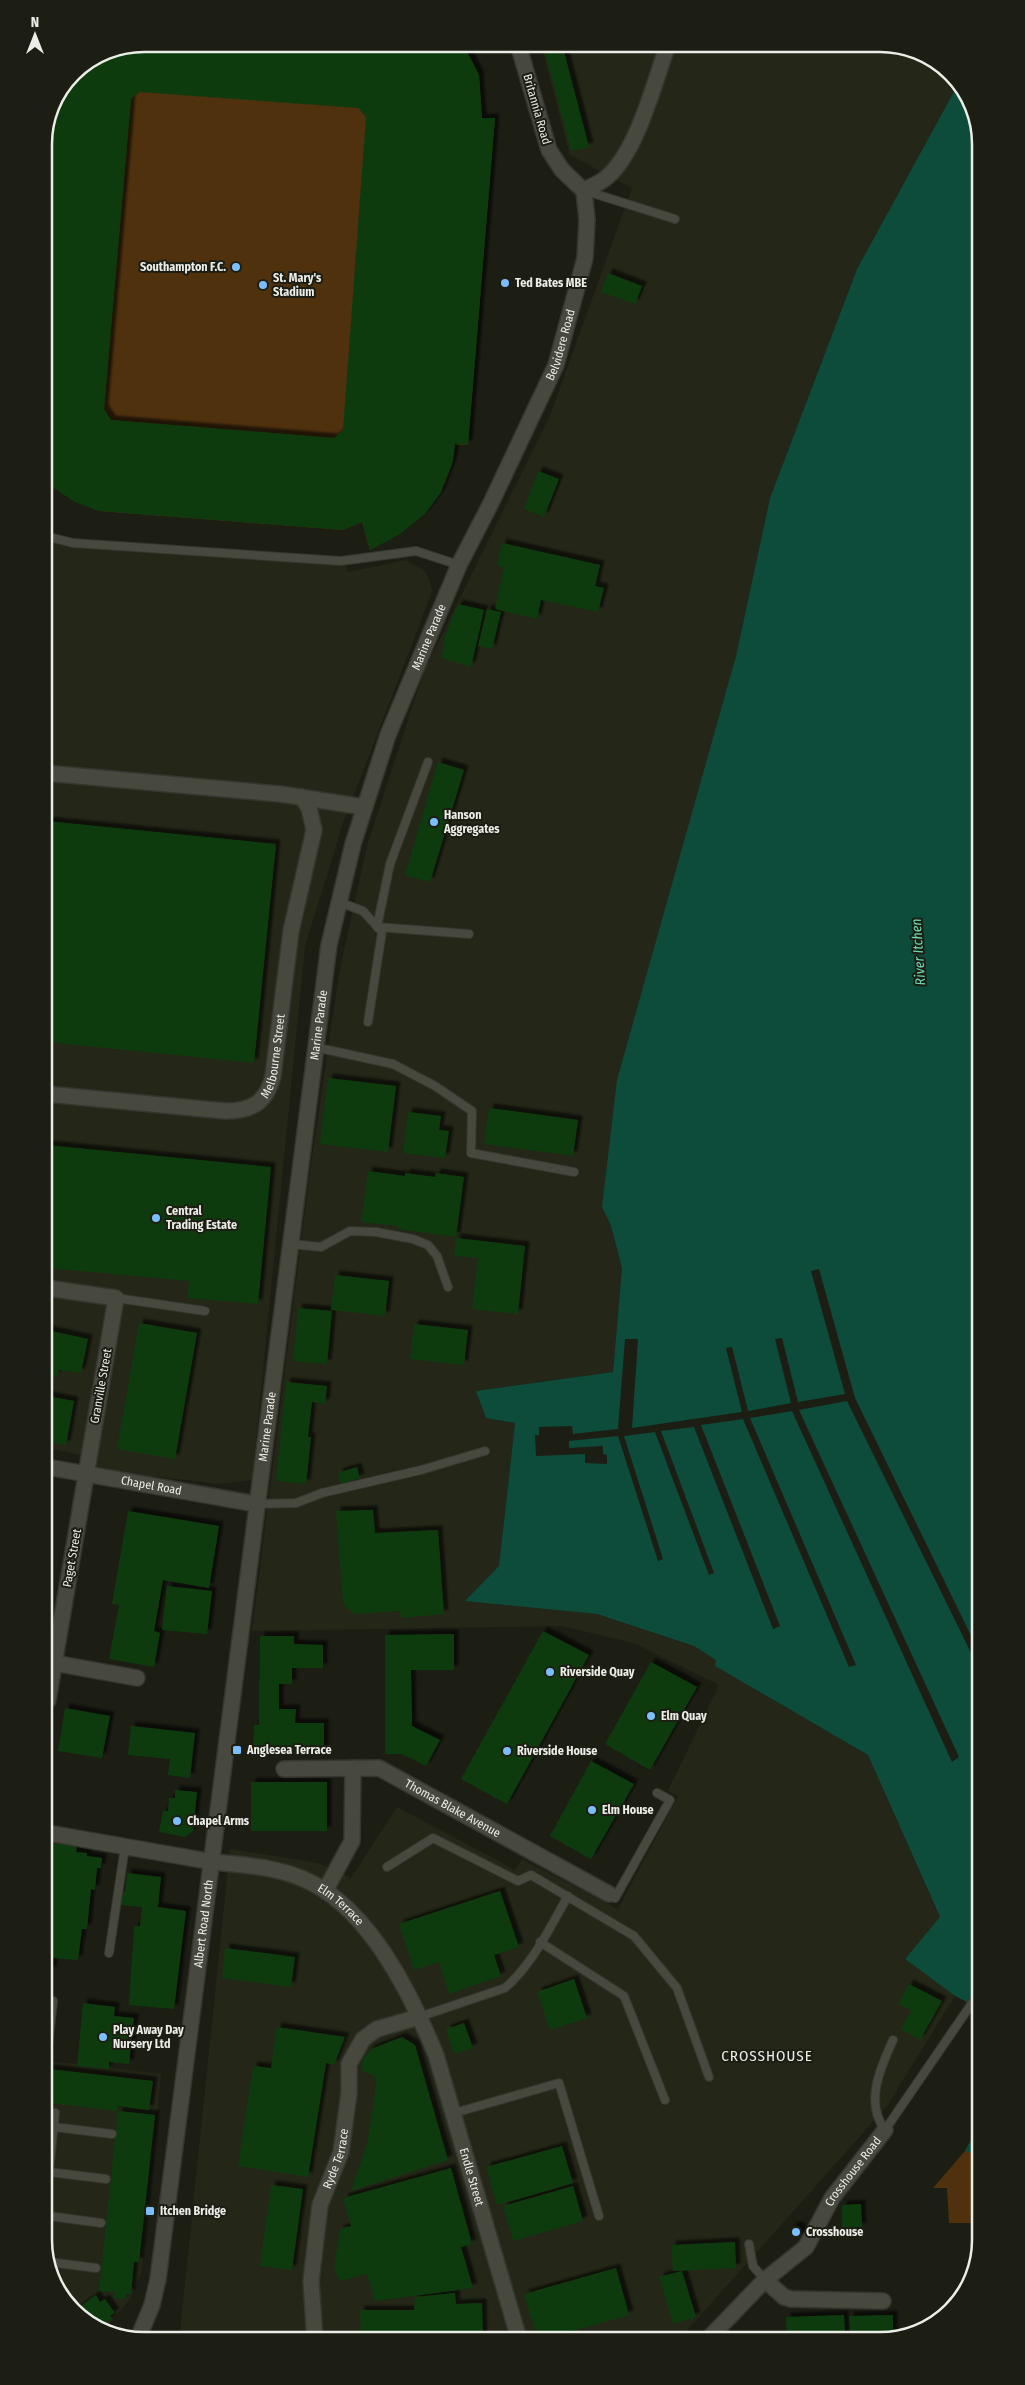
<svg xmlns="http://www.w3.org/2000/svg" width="1025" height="2385" viewBox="0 0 1025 2385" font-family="'Fira Sans Condensed',sans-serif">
	<defs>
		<filter id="shadow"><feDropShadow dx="4.5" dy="-4.5" stdDeviation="1" flood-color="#0009"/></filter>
	</defs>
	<rect width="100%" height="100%" fill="#1c1e14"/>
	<path fill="#242717" d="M 541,44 L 887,44 L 942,65 L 957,86 L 857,269 L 770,498 L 736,656 L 602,1207 L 611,1226 L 622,1268 L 613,1372 L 476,1391 L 486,1418 L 515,1423 L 499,1566 L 466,1601 L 597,1614 L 694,1646 L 716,1660 L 715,1666 L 868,1755 L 940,1918 L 905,1959 L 955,1996 L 887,2106 L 681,2337 L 179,2341 L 230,1849 L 318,1863 L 351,1878 L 397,1807 L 515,1870 L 522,1859 L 618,1909 L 678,1796 L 668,1791 L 719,1685 L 634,1643 L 561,1626 L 252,1631 L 310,1172 L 339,974 L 367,846 L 424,671 L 550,416 L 632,188 L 570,155 Z
		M 45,542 L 346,565 L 348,572 L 406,560 L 425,571 L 430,581 L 432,592 L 343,823 L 305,946 L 252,1480 L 220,1484 L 81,1468 L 82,1455 L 47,1448 Z
		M 49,2061 L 161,2074 L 141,2273 L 130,2299 L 105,2329 L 83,2320 L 49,2273 Z"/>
	<path fill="#4f310e" d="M 145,44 L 463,44 L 479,75 L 482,118 L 495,118 L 468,445 L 455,445 C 450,500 416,526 370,550 L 362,522 L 343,530 L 99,511 C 79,503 60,495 45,479 L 44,138 L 52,106 L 73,73 L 106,51 Z
		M 981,2122 L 981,2241 L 975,2240 L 974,2223 L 949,2223 L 947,2188 L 933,2188 L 965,2151 Z"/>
	<path fill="#0d4b3a" d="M 957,86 L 976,112 L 981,2009 L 955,1996 L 905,1959 L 940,1917 L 868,1755 L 715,1666 L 716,1660 L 694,1646 L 597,1614 L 465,1601 L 499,1566 L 515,1423 L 486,1418 L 476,1391 L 613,1372 L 622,1268 L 611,1226 L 602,1207 L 617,1080 L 736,656 L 770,498 L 857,269 Z
		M 981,2122 L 981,2156 L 965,2151 Z"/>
	<path fill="#1c1e14" d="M 819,1269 L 855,1398 L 980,1654 L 980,1671 L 847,1401 L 799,1410 L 959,1757 L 952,1762 L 792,1411 L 750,1418 L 856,1665 L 849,1667 L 743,1419 L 701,1425 L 780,1626 L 773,1629 L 694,1427 L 661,1431 L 714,1573 L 709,1575 L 655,1432 L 624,1436 L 663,1559 L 658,1561 L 618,1436 L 569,1441 L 569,1448 L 603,1446 L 603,1454 L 607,1455 L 607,1464 L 585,1463 L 585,1454 L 536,1456 L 535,1435 L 539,1435 L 539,1427 L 572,1426 L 573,1434 L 618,1429 L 625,1339 L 638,1339 L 632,1428 L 742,1412 L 726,1348 L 732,1347 L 748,1411 L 791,1403 L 775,1339 L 782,1338 L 798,1402 L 845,1394 L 811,1271 Z"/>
	<path fill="#0e3a0f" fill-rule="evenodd" filter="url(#shadow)" d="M 144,44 L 463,44 L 479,75 L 482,118 L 495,118 L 468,445 L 455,444 L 453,461 L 441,492 L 425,514 L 400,534 L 370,550 L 362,522 L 343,530 L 99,511 L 75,502 L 52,487 L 45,479 L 44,138 L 52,106 L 73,73 L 106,51 ZM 139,92 L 358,108 L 366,117 L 343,430 L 334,438 L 111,420 L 104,409 L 131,99 Z
		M 543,44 L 562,44 L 589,147 L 571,151 Z
		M 848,44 L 883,44 L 881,52 Z
		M 608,273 L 642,286 L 635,304 L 601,292 Z
		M 538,471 L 559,479 L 544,517 L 524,509 Z
		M 502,543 L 600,565 L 595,586 L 604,588 L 598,612 L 541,600 L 537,619 L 495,609 L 504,567 L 497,566 Z
		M 458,604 L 484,610 L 471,667 L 441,658 L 445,642 L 443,641 Z
		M 487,609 L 501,612 L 492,649 L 478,646 Z
		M 438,762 L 464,770 L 430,882 L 405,875 Z
		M 46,821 L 276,844 L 254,1063 L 46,1042 Z
		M 328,1078 L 396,1086 L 388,1152 L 320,1144 Z
		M 489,1108 L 578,1120 L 573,1156 L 484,1144 Z
		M 408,1112 L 441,1116 L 439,1130 L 449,1131 L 445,1158 L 403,1153 Z
		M 46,1145 L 271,1167 L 258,1304 L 187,1298 L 189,1281 L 47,1268 Z
		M 368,1171 L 405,1176 L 405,1173 L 435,1177 L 436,1173 L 464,1177 L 456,1237 L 398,1229 L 398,1226 L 361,1222 Z
		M 456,1238 L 525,1246 L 518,1314 L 472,1309 L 478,1258 L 454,1256 Z
		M 335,1275 L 389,1281 L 385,1316 L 331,1310 Z
		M 298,1308 L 332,1311 L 327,1364 L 293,1361 Z
		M 139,1323 L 197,1333 L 175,1459 L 117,1449 Z
		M 414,1324 L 468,1330 L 464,1365 L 410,1359 Z
		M 47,1330 L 88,1339 L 81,1373 L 59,1370 L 57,1376 L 47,1375 Z
		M 286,1382 L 327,1386 L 325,1404 L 312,1402 L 308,1437 L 311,1437 L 306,1484 L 276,1481 Z
		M 47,1396 L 74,1401 L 66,1445 L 47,1442 Z
		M 357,1467 L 360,1478 L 341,1484 L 338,1473 Z
		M 373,1510 L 375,1533 L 438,1530 L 444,1614 L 401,1618 L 400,1611 L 354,1614 L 343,1604 L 336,1511 Z
		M 128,1511 L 219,1526 L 209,1588 L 163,1580 L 154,1631 L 160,1633 L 154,1667 L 109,1659 L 119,1605 L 112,1604 Z
		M 167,1586 L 212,1591 L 207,1634 L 162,1630 Z
		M 543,1631 L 589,1655 L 507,1804 L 461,1779 Z
		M 454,1634 L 454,1670 L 411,1670 L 412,1726 L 440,1740 L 426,1766 L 402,1754 L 385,1754 L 385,1635 Z
		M 260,1636 L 294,1636 L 294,1644 L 323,1645 L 323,1668 L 292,1668 L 292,1684 L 279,1684 L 279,1709 L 296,1709 L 295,1723 L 324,1723 L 324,1750 L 253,1749 L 254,1725 L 259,1725 Z
		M 651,1662 L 697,1687 L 650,1770 L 605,1744 Z
		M 65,1708 L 110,1716 L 102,1758 L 58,1751 Z
		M 131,1726 L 195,1733 L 190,1778 L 168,1775 L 170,1759 L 128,1755 Z
		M 591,1761 L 634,1784 L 591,1859 L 550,1836 Z
		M 251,1782 L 327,1782 L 327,1831 L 251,1831 Z
		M 175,1790 L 197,1792 L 193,1831 L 185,1837 L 159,1832 L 163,1811 L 168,1811 L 169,1798 L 175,1798 Z
		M 48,1843 L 77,1845 L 76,1852 L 87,1853 L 87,1856 L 102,1858 L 101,1868 L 97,1868 L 95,1890 L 91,1889 L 87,1929 L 82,1929 L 78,1960 L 53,1958 L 52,1971 L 48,1970 Z
		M 127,1873 L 161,1877 L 158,1907 L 186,1911 L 174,2009 L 129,2005 L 134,1926 L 140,1926 L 142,1907 L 119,1905 L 121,1893 L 125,1891 Z
		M 500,1891 L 519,1947 L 494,1955 L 501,1976 L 449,1994 L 439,1962 L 414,1970 L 399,1924 Z
		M 225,1948 L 295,1957 L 291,1987 L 222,1978 Z
		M 574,1979 L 587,2018 L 550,2030 L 537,1992 Z
		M 909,1984 L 942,2001 L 920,2040 L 901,2029 L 911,2010 L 898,2004 Z
		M 83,2003 L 115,2007 L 114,2016 L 134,2018 L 129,2064 L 109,2062 L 109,2069 L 77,2066 Z
		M 464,2023 L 473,2048 L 454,2054 L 446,2029 Z
		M 277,2027 L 345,2037 L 334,2065 L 326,2063 L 308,2177 L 238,2166 L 253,2066 L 271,2068 Z
		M 402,2037 L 415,2045 L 448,2160 L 351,2191 L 367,2144 L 375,2094 L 376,2077 L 361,2070 L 363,2059 L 371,2049 Z
		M 49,2069 L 153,2081 L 149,2110 L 118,2106 L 117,2111 L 49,2103 Z
		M 118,2111 L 155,2115 L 139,2262 L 134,2262 L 131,2294 L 126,2294 L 125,2299 L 114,2298 L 115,2292 L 99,2291 Z
		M 562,2146 L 573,2183 L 497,2205 L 486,2167 Z
		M 451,2168 L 472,2244 L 461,2247 L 473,2288 L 375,2301 L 367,2274 L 340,2281 L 334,2268 L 340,2229 L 351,2226 L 343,2198 Z
		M 271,2185 L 303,2189 L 292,2270 L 260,2266 Z
		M 573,2186 L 583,2221 L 513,2241 L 503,2206 Z
		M 861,2204 L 862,2227 L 842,2227 L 842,2205 Z
		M790 2232a6 6 0 1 1 12 0a6 6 0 1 1-12 0Z
		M 735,2242 L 736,2268 L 673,2271 L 671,2245 Z
		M 616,2268 L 629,2315 L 548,2338 L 537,2338 L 524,2294 Z
		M 682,2271 L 696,2317 L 673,2324 L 659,2277 Z
		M 455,2293 L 456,2304 L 482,2303 L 483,2339 L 361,2340 L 360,2310 L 414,2310 L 415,2297 Z
		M 96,2295 L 100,2302 L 105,2299 L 115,2313 L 110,2316 L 112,2319 L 100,2327 L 83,2320 L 75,2310 Z
		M 844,2315 L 845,2336 L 787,2337 L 786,2317 Z
		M 893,2315 L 893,2336 L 850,2336 L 849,2316 Z"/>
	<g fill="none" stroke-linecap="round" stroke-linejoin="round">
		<g stroke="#353630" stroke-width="10">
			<path id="service" d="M 586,191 L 675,219
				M 45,536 L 73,543 L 341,561 L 416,551 L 459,565
				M 428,762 L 390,864 L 377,927 L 469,934
				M 339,902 L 363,911 L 382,932 L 368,1022
				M 314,1047 L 393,1064 L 435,1086 L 472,1111 L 471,1153 L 574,1172
				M 291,1244 L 321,1247 L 350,1231 L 376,1232 L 413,1239 L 428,1245 L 437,1256 L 448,1287
				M 116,1298 L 205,1311
				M 256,1504 L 296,1503 L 322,1493 L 421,1470 L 485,1451
				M 387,1867 L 433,1838 L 518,1881 L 531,1875 L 634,1936 L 677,1988 L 709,2077
				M 609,1894 L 615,1898 L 670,1800 L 657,1793
				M 540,1942 L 624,1996 L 665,2100
				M 109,1953 L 125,1847
				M 419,2017 L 505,1988 C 533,1964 550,1927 568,1896
				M 893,2040 C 881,2067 864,2102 885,2130 L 981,1990
				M 48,2046 L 53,2001
				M 454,2113 L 559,2083 L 599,2216
				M 54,2127 L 112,2134
				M 49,2171 L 55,2113
				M 49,2172 L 106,2179
				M 49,2216 L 101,2223
				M 749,2244 L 753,2266 L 765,2280
				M 49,2262 L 96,2268"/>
		</g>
		<g stroke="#353630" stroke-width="18">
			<g id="minor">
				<path d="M 45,773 L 280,794 L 364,807"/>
				<path id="s1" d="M 46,1094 L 225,1111 C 252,1111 266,1103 273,1076 L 291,931 L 314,830 L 309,808 L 302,797"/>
				<path d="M 47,1288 L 116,1298 L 48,1700"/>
				<path d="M 54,1663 L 137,1678"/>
				<path id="s2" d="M 284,1769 L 379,1768 L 609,1894"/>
				<path d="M 48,1833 L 213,1862"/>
				<path d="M 325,1891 L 352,1841 L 353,1768"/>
				<path d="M 765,2280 L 784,2297 L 791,2299 L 883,2301"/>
				<path id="s3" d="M 710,2337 L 765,2280 L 806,2247 L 832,2198 L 885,2130"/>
				<path id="s4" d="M 315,2340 L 311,2281 L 320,2205 L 341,2152 L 349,2093 L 349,2064 L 363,2039 L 377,2029 L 419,2017"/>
			</g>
		</g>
		<g stroke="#353630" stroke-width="18">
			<g id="tertiary">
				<path d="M 584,191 C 591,186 601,183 607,177 C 637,152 655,81 668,44"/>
				<path id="s5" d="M 47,1467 L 256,1504"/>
				<path id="s6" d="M 213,1862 C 245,1865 280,1867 310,1882 C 371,1912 411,1994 436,2055 L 519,2339"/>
			</g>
		</g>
		<g stroke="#353630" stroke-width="18">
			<g id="secondary">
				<path id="s7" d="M 137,2341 L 152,2305 L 158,2279 L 329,945 L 353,844 L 388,735 L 459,565 L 491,503 L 556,365 L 585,258 L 587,220 L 584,191 L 562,170 L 549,150 L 518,44"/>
			</g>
		</g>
		<use href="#service" stroke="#47493e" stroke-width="8"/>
		<use href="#minor" stroke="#47493e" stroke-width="15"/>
		<use href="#tertiary" stroke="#47493e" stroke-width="15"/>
		<use href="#secondary" stroke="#47493e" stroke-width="15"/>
	</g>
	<g fill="#7cbef9" stroke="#1c1e14" stroke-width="2">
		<circle cx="236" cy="267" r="5"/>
		<circle cx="505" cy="283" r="5"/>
		<circle cx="263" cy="285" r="5"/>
		<circle cx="434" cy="822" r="5"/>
		<circle cx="156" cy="1218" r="5"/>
		<circle cx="550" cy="1672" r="5"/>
		<circle cx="651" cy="1716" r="5"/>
		<rect x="232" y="1745" width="10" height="10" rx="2.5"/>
		<circle cx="507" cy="1751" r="5"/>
		<circle cx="592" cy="1810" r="5"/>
		<circle cx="177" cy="1821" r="5"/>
		<circle cx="103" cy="2037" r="5"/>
		<rect x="145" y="2206" width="10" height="10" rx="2.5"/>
		<circle cx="796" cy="2232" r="5"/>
	</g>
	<g text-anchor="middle" stroke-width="4" stroke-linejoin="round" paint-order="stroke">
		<g font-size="12" fill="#ebede6" stroke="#1c1e14">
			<text transform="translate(537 109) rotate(74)" y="4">Britannia Road</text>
			<text dy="4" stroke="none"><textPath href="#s7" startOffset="2056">Belvidere Road</textPath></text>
			<text dy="4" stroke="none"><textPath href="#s7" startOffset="1735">Marine Parade</textPath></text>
			<text dy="4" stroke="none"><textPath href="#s7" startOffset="1330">Marine Parade</textPath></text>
			<text dy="4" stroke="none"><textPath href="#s1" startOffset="265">Melbourne Street</textPath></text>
			<text transform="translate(101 1386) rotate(-80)" y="4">Granville Street</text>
			<text dy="4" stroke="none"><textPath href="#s7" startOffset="925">Marine Parade</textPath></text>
			<text dy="4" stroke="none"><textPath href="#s5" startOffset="106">Chapel Road</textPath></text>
			<text transform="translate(72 1558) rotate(-80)" y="4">Paget Street</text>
			<text dy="4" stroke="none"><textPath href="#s2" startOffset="179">Thomas Blake Avenue</textPath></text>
			<text dy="4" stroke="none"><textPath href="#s6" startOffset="138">Elm Terrace</textPath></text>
			<text dy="4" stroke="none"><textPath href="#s7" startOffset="424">Albert Road North</textPath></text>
			<text dy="4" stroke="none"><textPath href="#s4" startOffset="185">Ryde Terrace</textPath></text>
			<text dy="4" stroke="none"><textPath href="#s3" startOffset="221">Crosshouse Road</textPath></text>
			<text dy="4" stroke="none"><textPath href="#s6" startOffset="445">Endle Street</textPath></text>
		</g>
		<g font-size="12" font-weight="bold" fill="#ebede6" stroke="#1c1e14" text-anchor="start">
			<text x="226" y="271" text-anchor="end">Southampton F.C.</text>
			<text x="273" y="282">St. Mary's<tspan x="273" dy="14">Stadium</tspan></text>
			<text x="515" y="287">Ted Bates MBE</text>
			<text x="444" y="819">Hanson<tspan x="444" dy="14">Aggregates</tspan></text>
			<text x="166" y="1215">Central<tspan x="166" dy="14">Trading Estate</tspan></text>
			<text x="560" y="1676">Riverside Quay</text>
			<text x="661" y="1720">Elm Quay</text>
			<text x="247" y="1754">Anglesea Terrace</text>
			<text x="517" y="1755">Riverside House</text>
			<text x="602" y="1814">Elm House</text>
			<text x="187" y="1825">Chapel Arms</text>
			<text x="113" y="2034">Play Away Day<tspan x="113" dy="14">Nursery Ltd</tspan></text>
			<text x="160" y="2215">Itchen Bridge</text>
			<text x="806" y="2236">Crosshouse</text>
		</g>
		<g font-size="14" font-style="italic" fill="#6ddab6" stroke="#1c1e14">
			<text transform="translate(918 952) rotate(-94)" y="5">River Itchen</text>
		</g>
		<g font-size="15" letter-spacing="1" fill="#ebede6" stroke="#1c1e14">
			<text x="767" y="2061">CROSSHOUSE</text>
		</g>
	</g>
	<path d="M0 0H1025V2385H0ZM144 52H880A92 92 0 0 1 972 144V2240A92 92 0 0 1 880 2332H144A92 92 0 0 1 52 2240V144A92 92 0 0 1 144 52Z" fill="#1c1e14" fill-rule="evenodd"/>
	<path fill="none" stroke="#ebede6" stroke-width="2.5" d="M144 52H880A92 92 0 0 1 972 144V2240A92 92 0 0 1 880 2332H144A92 92 0 0 1 52 2240V144A92 92 0 0 1 144 52Z"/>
	<g transform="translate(35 35)" stroke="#1c1e14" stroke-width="4" paint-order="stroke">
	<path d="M0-4L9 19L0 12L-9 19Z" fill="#ebede6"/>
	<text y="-8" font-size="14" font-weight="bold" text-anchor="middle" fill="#ebede6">N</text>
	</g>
</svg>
